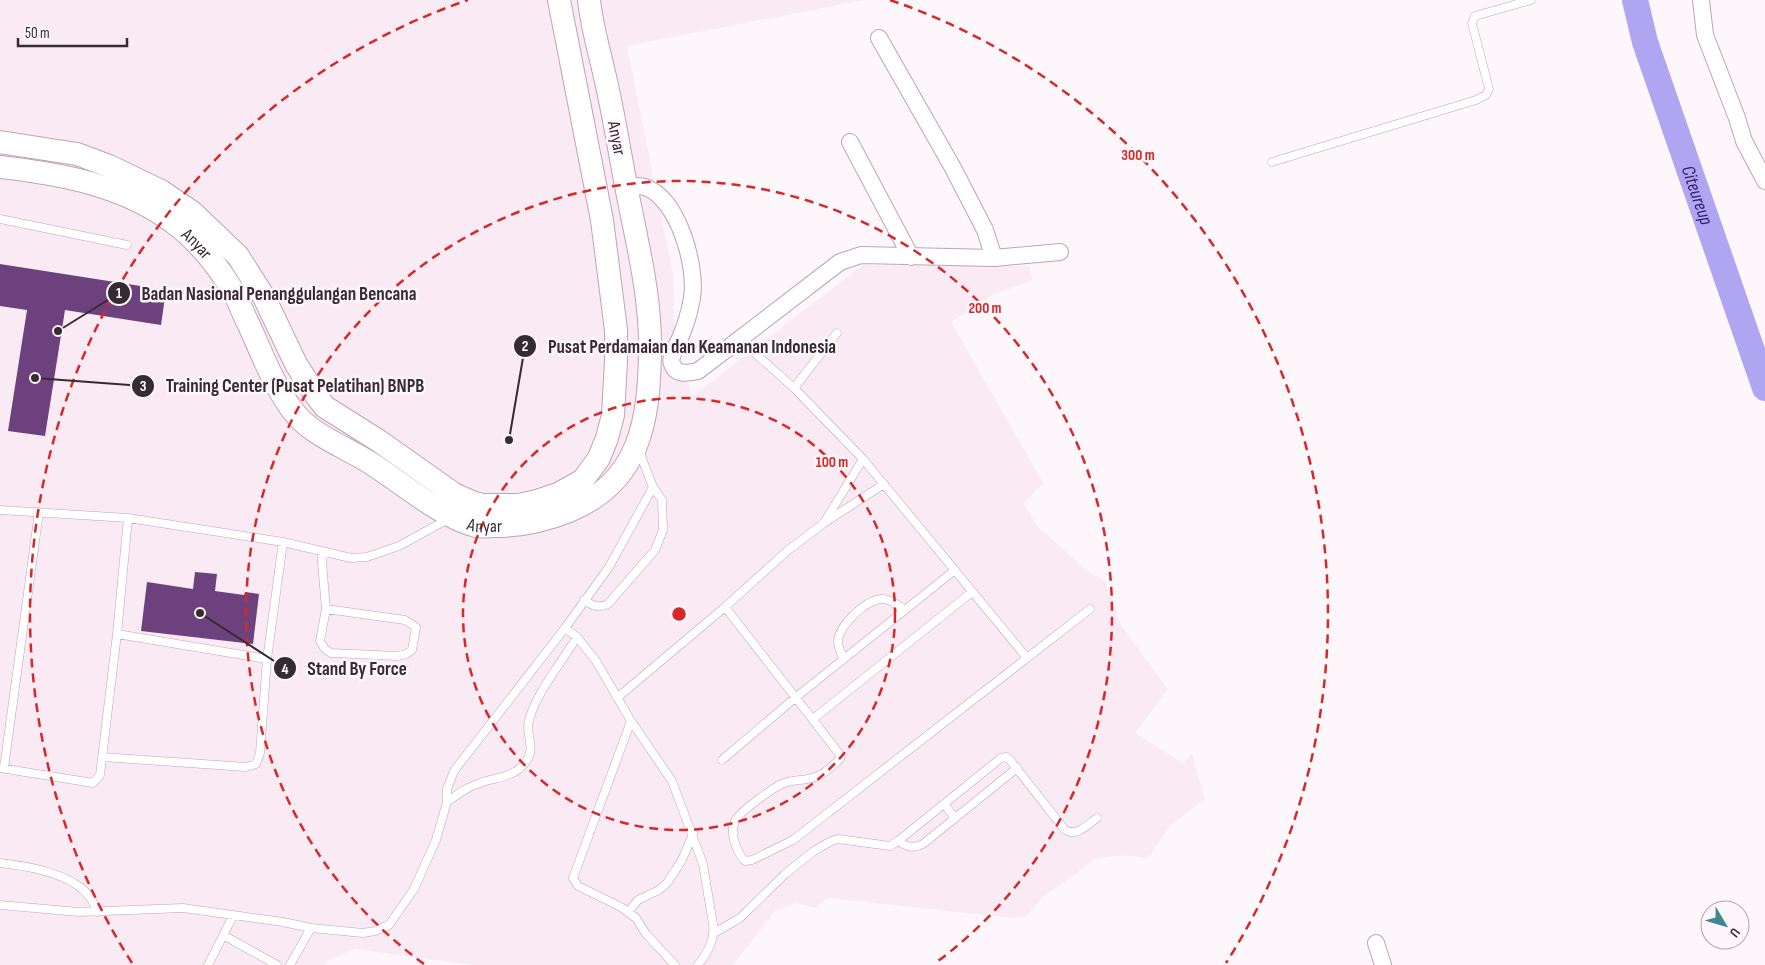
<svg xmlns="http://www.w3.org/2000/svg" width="1765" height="965" viewBox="0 0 1765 965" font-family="'Sofia Sans Condensed',sans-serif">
	<rect width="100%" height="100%" fill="#fdf6fb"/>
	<path fill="#faeaf4" d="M 0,0 L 863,0 L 627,46 L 673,274 L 675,360 L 693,396 L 863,265 L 1029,266 L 1032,280 L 993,295 L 951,322 L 1043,483 L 1024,503 L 1037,526 L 1087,571 L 1105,581 L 1120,624 L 1168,689 L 1135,733 L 1183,763 L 1192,754 L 1205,799 L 1169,827 L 1148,858 L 1124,855 L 1097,858 L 1042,898 L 1026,917 L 1013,918 L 828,898 L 815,908 L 796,903 L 775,911 L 733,965 L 474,965 L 355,949 L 329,960 L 324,965 L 0,965 Z"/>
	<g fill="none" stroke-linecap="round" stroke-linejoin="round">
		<path stroke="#afa5f0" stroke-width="26" id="s1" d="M 1635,0 L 1645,42 L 1765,388"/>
	</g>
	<path fill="#6c417e" d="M 0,264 L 166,290 L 161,325 L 65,310 L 45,436 L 8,431 L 27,310 L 0,306 Z
		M 195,572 L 217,574 L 215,591 L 244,595 L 245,592 L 259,594 L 253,644 L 141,631 L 147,582 L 193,589 Z"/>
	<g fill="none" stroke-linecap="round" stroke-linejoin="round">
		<g stroke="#c2a2b6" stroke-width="9">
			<path id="lane" d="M 1272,162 L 1476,100 L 1486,95 L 1489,89 L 1472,23 L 1475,16 L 1531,0
				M 0,219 L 127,245
				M 739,339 L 794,388 L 863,459 L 1027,658
				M 794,388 L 837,333
				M 0,510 L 128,518 L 283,542 L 351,558 L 367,557 L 399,546 L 450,518
				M 825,521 L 863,459
				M 321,551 L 326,609 L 320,641 L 325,649 L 331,653 L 398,656 L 406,654 L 412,650 L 416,627 L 405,620 L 326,609
				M 584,600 C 592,605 598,609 608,604 L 655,550 L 663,530 L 662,500 L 653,487
				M 725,607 L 834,747 L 839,754 L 840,759 C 833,765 826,773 818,776 C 808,781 795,779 784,783 C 774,787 739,812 735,821 C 729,833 737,853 745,861 L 752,860 L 793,840 L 1090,609
				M 565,628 L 577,637 L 596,661 L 631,721 L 672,781 L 703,864 L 713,924 C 715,940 708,952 698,965
				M 117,634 L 267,659
				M 844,659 C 841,653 838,648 838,641 C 839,625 868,597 884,599 C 892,600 899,606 905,610
				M 617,698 L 725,607 L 787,551 L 824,523 L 884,484
				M 813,719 L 972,592
				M 631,721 L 573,878 L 578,886 L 621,907 L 636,918 L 646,934 L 675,965
				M 102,757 L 246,767 L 256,764 L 260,753 L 267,659 L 283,542
				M 722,760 L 795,698 L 955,570
				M 0,768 L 93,783 L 100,775 L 117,634 L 128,518
				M 4,768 L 39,512
				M 447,802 C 458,794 467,787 480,783 C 493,778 508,778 519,769 C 541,750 524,739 529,720 C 537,692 561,663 577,637
				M 944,804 L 955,818
				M 898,841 C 907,847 913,849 923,844 L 1017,768
				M 0,863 C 28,866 72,873 90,897 C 93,901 95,907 97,912
				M 0,905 L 79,912 L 183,908 L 283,922 L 311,928 L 363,933 L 375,931 L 389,925 L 414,889 L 436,840 L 447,802 L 447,789 L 454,771 L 565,628 L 609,567 L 653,487 L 639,451
				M 628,912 L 638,900 L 659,890 L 667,883 L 682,860 L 693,834
				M 714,933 L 740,918 L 785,874 L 814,851 L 831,841 L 838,839 L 890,846 L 898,841 L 1001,758 L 1006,757 L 1010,760 L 1065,830 C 1077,837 1087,825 1097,818
				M 223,935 L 277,965
				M 208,965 L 233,916
				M 290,965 L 311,928"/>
		</g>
		<g stroke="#c2a2b6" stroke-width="18">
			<path id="street" d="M 1701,0 L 1705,35 L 1737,118 L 1744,141 L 1765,181
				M 879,38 L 953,168 L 985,230 L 994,258
				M 850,142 L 911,257
				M 627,187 C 633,187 639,185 645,187 C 679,199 697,267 692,298 C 689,316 683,333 675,349 C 673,354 670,359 672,364 C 676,376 688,373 698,371 L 840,262 L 861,255 L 994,258 L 1060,252
				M 1376,943 L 1383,965"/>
		</g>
		<g stroke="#c2a2b6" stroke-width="24">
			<g id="secondary">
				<path d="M 0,142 L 77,154 L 109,166 L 161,191 L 192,212 L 238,256 L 264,297 L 296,364 L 317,397 L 325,407 L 379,441 L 454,494 L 474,503 L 483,505 L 519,505 L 537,501 L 558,494 L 583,480 L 599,458 L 607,438 L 613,415 L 616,361 L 616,330 L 602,220 L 559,0"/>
				<path id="s2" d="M 0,167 C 61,174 124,185 174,223 C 198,241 218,266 233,291 C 239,301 243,314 249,325 C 262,354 274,386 293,411 C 312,436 346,447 372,464 C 402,483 441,517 476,526 C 482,527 489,526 495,526 C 522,526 544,521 569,511 C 640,482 649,421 650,352 C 651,300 639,251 629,201 C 621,161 615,121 606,81 C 600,54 592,28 589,0"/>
			</g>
		</g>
		<use href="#lane" stroke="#fff" stroke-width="8"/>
		<use href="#street" stroke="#fff" stroke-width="16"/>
		<use href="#secondary" stroke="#fff" stroke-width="22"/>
	</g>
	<g fill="none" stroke="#d62828" stroke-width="2.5" stroke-dasharray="9 6">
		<circle cx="679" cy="614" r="216"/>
		<path d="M424 964A433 433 0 1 1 934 964"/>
		<path d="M132 963A649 649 0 0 1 468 0M890 0A649 649 0 0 1 1226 963"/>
	</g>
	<g text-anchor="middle" stroke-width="5" stroke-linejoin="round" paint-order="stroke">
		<g font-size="18" fill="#372b32" stroke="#fdf6fb">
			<text transform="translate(617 138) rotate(79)" y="6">Anyar</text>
			<text dy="6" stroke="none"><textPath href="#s2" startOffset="216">Anyar</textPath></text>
			<text dy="6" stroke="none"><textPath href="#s2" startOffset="636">Anyar</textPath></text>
		</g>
		<g font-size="19" font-style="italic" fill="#351c71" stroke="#fdf6fb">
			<text dy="7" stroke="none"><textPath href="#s1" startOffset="205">Citeureup</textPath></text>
		</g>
	</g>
	<circle cx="679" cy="614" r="8" fill="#d62828" stroke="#fdf6fb" stroke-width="2.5"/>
	<g font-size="15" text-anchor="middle" font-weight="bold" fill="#d62828" stroke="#fdf6fb" stroke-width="5" stroke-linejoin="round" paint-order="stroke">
		<text x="1138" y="160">300 m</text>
		<text x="985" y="313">200 m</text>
		<text x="832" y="467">100 m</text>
	</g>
	<path fill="none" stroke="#372b32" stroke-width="2" d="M58 331L119 293M509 440L525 346M35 378L143 386M200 613L285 668"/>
	<g fill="#372b32" stroke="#fdf6fb" stroke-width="2">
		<circle cx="58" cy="331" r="5"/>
		<circle cx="509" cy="440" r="5"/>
		<circle cx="35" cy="378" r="5"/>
		<circle cx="200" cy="613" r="5"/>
		<circle cx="119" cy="293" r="12"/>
		<circle cx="525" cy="346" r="12"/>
		<circle cx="143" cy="386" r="12"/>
		<circle cx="285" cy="668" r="12"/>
	</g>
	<g font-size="15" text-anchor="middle" font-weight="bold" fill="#fff">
		<text x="119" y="298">1</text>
		<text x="525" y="351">2</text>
		<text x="143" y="391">3</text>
		<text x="285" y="674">4</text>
	</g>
	<g font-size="19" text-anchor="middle" font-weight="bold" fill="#372b32" stroke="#fdf6fb" stroke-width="5" stroke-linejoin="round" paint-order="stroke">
		<text x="279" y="300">Badan Nasional Penanggulangan Bencana</text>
		<text x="692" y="353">Pusat Perdamaian dan Keamanan Indonesia</text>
		<text x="295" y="392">Training Center (Pusat Pelatihan) BNPB</text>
		<text x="357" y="675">Stand By Force</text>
	</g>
	<g transform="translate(1725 925) rotate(128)"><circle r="24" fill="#fdf6fb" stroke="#aea5ab"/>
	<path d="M0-4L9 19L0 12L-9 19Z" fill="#418593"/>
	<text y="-8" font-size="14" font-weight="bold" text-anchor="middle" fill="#372b32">U</text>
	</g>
	<path d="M18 38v8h109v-8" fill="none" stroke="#372b32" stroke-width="2.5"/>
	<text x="25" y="38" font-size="15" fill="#372b32" stroke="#fdf6fb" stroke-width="4" paint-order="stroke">50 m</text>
</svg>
